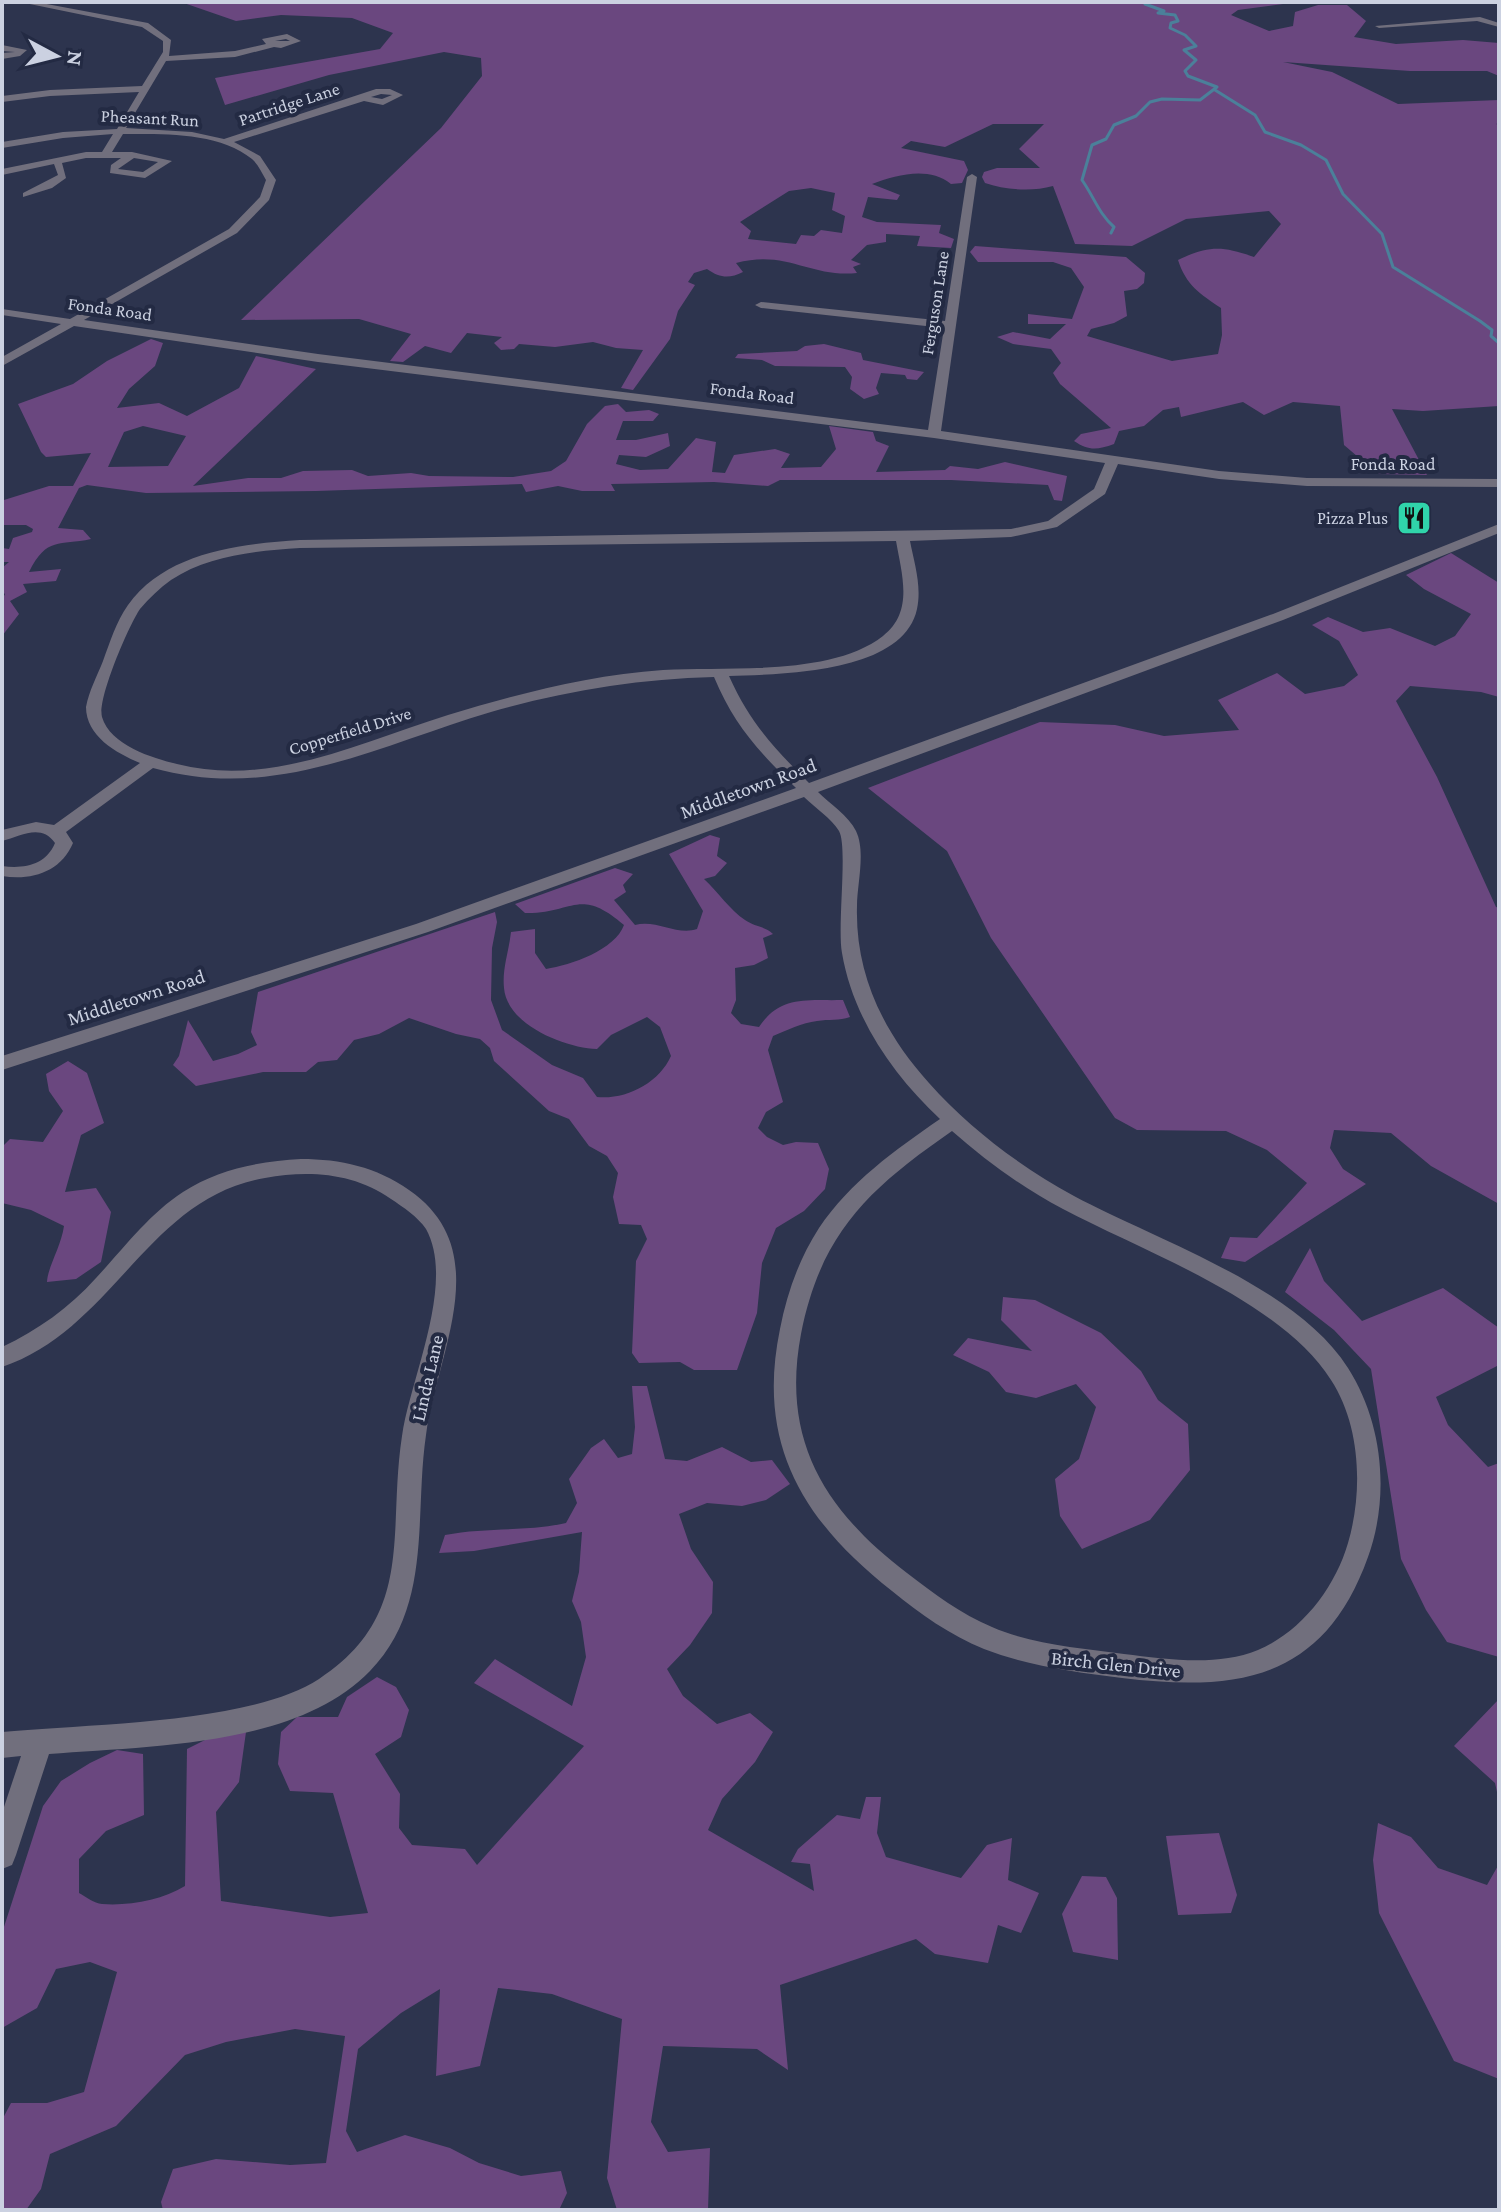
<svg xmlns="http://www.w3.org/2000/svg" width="1501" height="2212" viewBox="0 0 1501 2212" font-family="'Crimson Pro',serif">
	<rect width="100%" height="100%" fill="#2d344e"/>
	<path fill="#6a477f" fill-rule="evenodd" d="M 181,2 L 1298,2 L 1238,10 L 1231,15 L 1269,31 L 1293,26 L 1295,12 L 1318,5 L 1347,5 L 1366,21 L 1354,37 L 1396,44 L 1463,40 L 1499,43 L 1499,76 L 1487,71 L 1410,71 L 1283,62 L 1332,72 L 1398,104 L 1499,100 L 1499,123 L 1496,124 L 1499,125 L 1499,406 L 1423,411 L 1392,409 L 1427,475 L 1378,474 L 1344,445 L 1340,406 L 1293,402 L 1264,415 L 1243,402 L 1181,417 L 1179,407 L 1163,410 L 1144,426 L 1119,431 L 1114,444 C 1097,450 1089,451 1074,441 L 1081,434 L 1111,428 L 1060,384 L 1053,373 L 1061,363 L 1051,349 L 1013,344 L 997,337 L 1013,332 L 1050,339 L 1066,324 L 1028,324 L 1028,314 L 1072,319 L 1084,287 L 1071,268 L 1053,262 L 978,262 L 970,252 L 975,246 L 1126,257 L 1145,273 L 1144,283 L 1137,289 L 1124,291 L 1127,316 L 1114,323 L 1091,329 L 1087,336 L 1172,361 L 1218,354 L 1222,335 L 1221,308 C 1200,294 1186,285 1178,260 C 1209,245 1223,246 1254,257 L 1281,224 L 1269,211 L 1186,219 L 1132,246 L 1075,244 L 1053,186 C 1032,192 1005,190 985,183 L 982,177 L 984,172 L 997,168 L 1040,168 L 1019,149 L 1044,124 L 993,124 L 945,147 L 911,141 L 901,148 L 964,161 L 968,170 L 962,183 L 951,184 C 928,166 897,175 872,184 L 900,195 L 897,200 L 868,197 L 862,217 L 877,222 L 941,225 L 939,233 L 954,239 L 951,248 L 917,246 L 920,236 L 886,234 L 886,242 L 867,245 L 851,260 L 861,264 L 853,267 L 857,273 C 811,278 786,249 736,263 L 743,272 C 729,279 720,278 707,269 L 694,273 L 688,282 L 695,285 L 678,311 L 670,339 L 633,390 L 621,388 L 643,350 L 616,348 L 593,342 L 555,347 L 519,344 L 514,349 L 501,350 L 494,343 L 502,337 L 467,333 L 451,353 L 425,346 L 403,362 L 390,361 L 411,334 L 359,319 L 241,320 L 441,128 L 482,76 L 481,58 L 444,52 L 329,75 L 225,105 L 215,78 L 380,49 L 393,33 L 352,18 L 281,15 L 236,21 ZM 811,188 L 835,193 L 832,210 L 845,216 L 842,233 L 821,230 L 814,236 L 801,235 L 796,244 L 748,239 L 751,231 L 740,222 L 789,191 Z
		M 151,339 L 163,343 L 155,366 L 129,389 L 117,408 L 159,403 L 187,416 L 239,388 L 256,356 L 316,369 L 193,486 L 248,478 L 281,478 L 303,471 L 352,470 L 368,476 L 411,473 L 429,476 L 513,477 L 551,471 L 566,461 L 587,424 L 605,406 L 618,404 L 626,412 L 649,410 L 659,414 L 653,421 L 623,421 L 616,440 L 636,440 L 668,433 L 670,446 L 646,457 L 619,455 L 616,464 L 640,470 L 668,469 L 696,438 L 716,442 L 712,472 L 725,473 L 734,455 L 775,449 L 790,454 L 781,468 L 821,467 L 836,449 L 829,426 L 873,432 L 876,441 L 889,446 L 876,472 L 945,470 L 950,466 L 978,469 L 1005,462 L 1067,476 L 1062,501 L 1054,500 L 1048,485 L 951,480 L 780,480 L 768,486 L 714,482 L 611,484 L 615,491 L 582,491 L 558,486 L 526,492 L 522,484 L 316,491 L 146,493 L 87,485 L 79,488 L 58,528 L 83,530 L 91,539 C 59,546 47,536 29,572 L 61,569 L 56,581 L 23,584 L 27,592 L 10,601 L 19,614 L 2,636 L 2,600 L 5,594 L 2,592 L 2,568 L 9,562 L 2,562 L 2,548 L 9,549 L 13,538 L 32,532 L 33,529 L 26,525 L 2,525 L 4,500 L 49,486 L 73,486 L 91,453 L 46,457 L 41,452 L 18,404 L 73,384 L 107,361 ZM 143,426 L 186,436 L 168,466 L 108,467 L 124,432 Z
		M 824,344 L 861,353 L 863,360 L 924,372 L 917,380 L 907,379 L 905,375 L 881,373 L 876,388 L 879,394 L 864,399 L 850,389 L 852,377 L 845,367 L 775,366 L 762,360 L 735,358 L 738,354 L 797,351 L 805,346 Z
		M 1451,553 L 1499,583 L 1499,697 L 1481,692 L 1410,686 L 1396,701 L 1437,777 L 1496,907 L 1499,908 L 1499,1204 L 1431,1166 L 1391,1133 L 1334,1130 L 1330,1148 L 1343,1169 L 1366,1184 L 1245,1262 L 1221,1258 L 1230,1237 L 1257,1238 L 1307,1183 L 1267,1150 L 1226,1131 L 1137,1130 L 1115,1118 L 991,938 L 947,851 L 868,788 L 1040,722 L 1115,725 L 1164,736 L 1239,730 L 1218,700 L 1277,673 L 1305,694 L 1344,686 L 1358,675 L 1339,641 L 1312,625 L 1328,617 L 1363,632 L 1390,628 L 1435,646 L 1455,636 L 1471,614 L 1424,589 L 1406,575 Z
		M 710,835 L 720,838 L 717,856 L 727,863 L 715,876 L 704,879 C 718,892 730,910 745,920 C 755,927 765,926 773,934 L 763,938 L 768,958 L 754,965 L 735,968 L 736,1000 L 731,1013 L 741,1024 L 759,1027 C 780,995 808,1001 843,1000 L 850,1017 C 839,1021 829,1019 817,1021 C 802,1023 787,1030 773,1036 L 768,1050 L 783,1102 L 766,1112 L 758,1128 L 767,1137 L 783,1145 L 796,1142 L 818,1143 L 829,1169 L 825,1189 L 804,1211 L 776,1228 L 762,1263 L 757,1313 L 737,1370 L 694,1370 L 680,1362 L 639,1363 L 632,1353 L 636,1261 L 647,1239 L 641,1225 L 619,1224 L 613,1197 L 618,1173 L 607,1156 L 589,1146 L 569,1119 L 549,1111 L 494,1061 L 490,1048 L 480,1039 L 456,1034 L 409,1018 L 379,1034 L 354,1040 L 337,1060 L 318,1062 L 306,1072 L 263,1072 L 196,1086 L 173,1065 L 179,1056 L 188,1020 L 213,1061 L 238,1054 L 257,1045 L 251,1032 L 258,992 L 495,912 L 497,922 L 492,948 L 491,1000 L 502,1030 L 552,1065 L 583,1078 L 597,1097 C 626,1100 659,1083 671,1056 L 660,1027 L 647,1017 L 611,1035 L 597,1049 C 565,1048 507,1025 504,988 C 502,969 509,951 511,932 L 535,929 L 535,953 L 546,969 C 571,965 615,950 624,925 C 579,886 573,914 525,913 L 515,904 L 615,868 L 633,874 L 623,885 L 626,892 L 614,900 L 635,925 C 656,919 677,936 697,929 L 703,911 L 669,854 Z
		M 68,1061 L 87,1073 L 104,1123 L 81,1135 L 65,1192 L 96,1188 L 111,1212 L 101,1262 L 76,1279 L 47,1282 C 48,1266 61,1247 64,1226 L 31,1210 L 2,1203 L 2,1147 L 10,1139 L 43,1142 L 63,1111 L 49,1091 L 46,1074 Z
		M 1310,1248 L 1324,1281 L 1362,1321 L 1443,1288 L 1499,1328 L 1499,1365 L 1436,1397 L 1448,1425 L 1488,1467 L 1499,1463 L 1499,1657 L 1447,1642 L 1426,1610 L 1401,1559 L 1371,1369 L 1334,1330 L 1285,1292 Z
		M 1003,1297 L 1035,1300 L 1101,1333 L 1141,1371 L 1158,1400 L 1188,1424 L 1190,1470 L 1150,1520 L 1082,1549 L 1060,1516 L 1055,1479 L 1079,1459 L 1096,1407 L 1076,1384 L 1036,1398 L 1006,1392 L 989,1372 L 953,1355 L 968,1338 L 1032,1351 L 1001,1320 Z
		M 632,1386 L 647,1386 L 665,1459 L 687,1461 L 722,1447 L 751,1462 L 772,1460 L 790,1484 L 766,1500 L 742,1506 L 707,1503 L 679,1514 L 691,1549 L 713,1582 L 712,1613 L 690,1645 L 667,1669 L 683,1696 L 717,1724 L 750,1713 L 773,1732 L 755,1762 L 722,1799 L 708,1830 L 814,1891 L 810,1864 L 791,1862 L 798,1849 L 837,1815 L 860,1819 L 866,1797 L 881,1797 L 877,1833 L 886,1857 L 961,1878 L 987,1845 L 1012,1838 L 1008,1880 L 1039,1893 L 1021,1933 L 998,1925 L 988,1963 L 935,1954 L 916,1939 L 780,1985 L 788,2070 L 757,2049 L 663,2046 L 651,2122 L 668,2152 L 710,2148 L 708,2210 L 617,2210 L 607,2178 L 622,2019 L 552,1994 L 498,1988 L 480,2066 L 436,2076 L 440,1989 L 401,2013 L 358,2049 L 346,2131 L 357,2152 L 405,2135 L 450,2148 L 479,2163 L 521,2176 L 561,2171 L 567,2193 L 559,2210 L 163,2210 L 161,2202 L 173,2169 L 216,2159 L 290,2165 L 326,2163 L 345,2036 L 295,2029 L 226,2042 L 185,2055 L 116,2126 L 50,2154 L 41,2189 L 26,2210 L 2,2210 L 2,2120 L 11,2103 L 47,2103 L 84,2092 L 117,1972 L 90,1962 L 56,1969 L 37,2008 L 2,2028 L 2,1933 L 43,1806 L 61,1781 L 90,1763 L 117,1750 L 143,1754 L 144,1815 L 106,1831 L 79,1859 L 79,1893 C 86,1897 94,1903 102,1904 C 130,1906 162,1900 185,1886 L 187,1749 L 219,1733 L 246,1732 L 239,1782 L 216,1812 L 221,1901 L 330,1917 L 368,1913 L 333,1793 L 290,1791 L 278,1764 L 281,1732 L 297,1717 L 338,1717 L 347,1697 L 377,1677 L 396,1687 L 409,1710 L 401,1737 L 375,1754 L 400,1794 L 399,1828 L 412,1845 L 465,1849 L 477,1865 L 584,1746 L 474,1683 L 495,1659 L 572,1706 L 586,1657 L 581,1622 L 572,1601 L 579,1572 L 582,1532 L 474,1551 L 439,1553 L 445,1535 C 485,1527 526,1532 566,1523 L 577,1503 L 569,1479 L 591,1448 L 604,1439 L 618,1458 L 632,1454 L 635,1427 Z
		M 1499,1699 L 1499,1801 L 1495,1783 L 1454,1746 Z
		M 1378,1823 L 1411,1837 L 1438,1868 L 1487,1885 L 1499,1864 L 1499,2079 L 1454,2061 L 1379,1913 L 1373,1860 Z
		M 1219,1833 L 1237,1895 L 1231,1913 L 1178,1915 L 1166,1836 Z
		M 1082,1876 L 1106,1877 L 1117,1898 L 1118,1960 L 1073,1952 L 1062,1914 Z"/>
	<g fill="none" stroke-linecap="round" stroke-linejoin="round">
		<path stroke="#4b809a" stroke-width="3" d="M 1215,90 L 1255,115 L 1265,132 L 1301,145 L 1326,160 L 1343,194 L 1382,234 L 1393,267 L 1480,321 L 1492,330 L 1491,336 L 1499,343
			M 1111,233 L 1114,227 C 1099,214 1094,197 1082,180 L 1092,145 L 1106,139 L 1114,125 L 1136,116 L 1150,102 L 1162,99 L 1200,100 L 1217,87 L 1188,76 L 1185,71 L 1196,60 L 1184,50 L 1196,46 L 1185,35 L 1170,28 L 1171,23 L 1178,21 L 1175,15 L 1158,13 L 1164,11 L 1145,4 L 1151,2"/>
		<path fill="#716f7d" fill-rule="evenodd" d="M 20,2 L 36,2 L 148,23 L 171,40 L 169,56 L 235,51 L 266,44 L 262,39 L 287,34 L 301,41 L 281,48 L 274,47 L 235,57 L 166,61 L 126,128 L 192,132 L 224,139 L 376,89 L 390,89 L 403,95 L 383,105 L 364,101 L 234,142 L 260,156 L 276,180 L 269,200 L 237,233 L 84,320 L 318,354 L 928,430 L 944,328 L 761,308 L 755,305 L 761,302 L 945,321 L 967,177 L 972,174 L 977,177 L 941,431 L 1219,471 L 1307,478 L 1499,479 L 1499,487 L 1307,486 L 1219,479 L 1118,464 L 1105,494 L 1057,527 L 1011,537 L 910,541 C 914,562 922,586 917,609 C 903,674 780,674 729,676 C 750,723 774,748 809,783 L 1273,614 L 1499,524 L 1499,533 L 1283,620 L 818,792 C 829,803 849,816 856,831 C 866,852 857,884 857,906 C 855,975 884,1033 929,1083 C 970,1129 1021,1167 1074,1196 C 1158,1241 1296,1286 1348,1368 C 1383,1423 1390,1496 1368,1557 C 1324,1680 1238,1692 1122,1678 C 1075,1672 1028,1666 984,1649 C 950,1635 920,1614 892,1591 C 803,1521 756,1444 780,1329 C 787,1293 799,1259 819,1228 C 850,1182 895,1150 940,1119 C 893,1075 853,1018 842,953 C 837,926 848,847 839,831 C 832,819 814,807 804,797 L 428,932 L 2,1070 L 2,1056 L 416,924 L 796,788 C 759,752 734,725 714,677 C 638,679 564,691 491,712 C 377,746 274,802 153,768 L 66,832 L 73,843 C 61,872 31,881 2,876 L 2,866 C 24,869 46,865 55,843 C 41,823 21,836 2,841 L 2,830 L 36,822 L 54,825 L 140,763 C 116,753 86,736 86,707 C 89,691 97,676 103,661 C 110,642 116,622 128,605 C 166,552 240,544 300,540 L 1011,529 L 1048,521 L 1094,489 L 1105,463 L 934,438 L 318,362 L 74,326 L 2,366 L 2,357 L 61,324 L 2,315 L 2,309 L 70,319 L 229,229 L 260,197 L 266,180 C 262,173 258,164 252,159 C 219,132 163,134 123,134 L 112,152 L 132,152 L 172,161 L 145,178 L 110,173 L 111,165 L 121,158 L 86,158 L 62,163 L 66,178 L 52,188 L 23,197 L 23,193 L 58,175 L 54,164 L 2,175 L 2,169 L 86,152 L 102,152 L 113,134 L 63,138 L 2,148 L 2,142 L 63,132 L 117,129 L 139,92 L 50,96 L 2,102 L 2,96 L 50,90 L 142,86 L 163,52 L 163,41 L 142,27 ZM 286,39 L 290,41 L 275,41 ZM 381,94 L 392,95 L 382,99 L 371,97 ZM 134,158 L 158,162 L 143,172 L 118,169 ZM 896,541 C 902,575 914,612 883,636 C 830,677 727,666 663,670 C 589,675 518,694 448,715 C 361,742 270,788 177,764 C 152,758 110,745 102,717 C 97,699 129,625 140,609 C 149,598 160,588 171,580 C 209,555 256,551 300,548 ZM 952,1131 C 986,1161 1023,1188 1063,1209 C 1144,1252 1280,1300 1331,1380 C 1361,1426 1363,1492 1348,1543 C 1335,1588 1301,1632 1258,1650 C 1216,1667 1167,1659 1124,1654 C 1080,1648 1033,1645 992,1627 C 961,1614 933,1593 907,1573 C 824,1510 781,1439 801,1334 C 821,1232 870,1188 952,1131 Z
			M 1480,17 L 1499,23 L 1499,27 L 1477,21 L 1379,28 L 1375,26 Z
			M 2,45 L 27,50 L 20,56 L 2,59 L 2,53 L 15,52 L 2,51 Z
			M 301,1159 C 341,1159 376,1167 409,1190 C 497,1251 437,1352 426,1435 C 414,1516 433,1606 370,1671 C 297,1747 148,1746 49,1754 L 16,1855 L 12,1865 L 2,1869 L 2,1813 L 21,1756 L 2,1758 L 2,1732 C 85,1724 251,1724 319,1679 C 416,1615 387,1534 402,1436 C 410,1379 456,1283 426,1229 C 418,1217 403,1207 391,1199 C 354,1173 309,1170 265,1178 C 147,1198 114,1329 2,1367 L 2,1347 C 38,1330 69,1308 96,1278 C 124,1248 149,1214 183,1192 C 218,1169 261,1161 301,1159 Z"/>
	</g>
	<defs>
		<g id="restaurant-square" transform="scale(1.8)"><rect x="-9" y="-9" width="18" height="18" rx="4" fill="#30d4aa" stroke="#232a43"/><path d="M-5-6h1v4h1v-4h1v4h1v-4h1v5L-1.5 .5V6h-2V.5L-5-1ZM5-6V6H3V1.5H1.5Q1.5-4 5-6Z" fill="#111"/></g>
	</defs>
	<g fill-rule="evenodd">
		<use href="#restaurant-square" x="1414" y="518"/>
	</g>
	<g text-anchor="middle" stroke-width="8" stroke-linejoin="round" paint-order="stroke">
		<g font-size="18" fill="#cbd1e1" stroke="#232a43">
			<text transform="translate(289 104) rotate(-18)" y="6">Partridge Lane</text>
			<text transform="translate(150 118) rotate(3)" y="6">Pheasant Run</text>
			<text transform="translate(935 303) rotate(-81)" y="6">Ferguson Lane</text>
			<text transform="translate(110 309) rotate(8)" y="6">Fonda Road</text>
			<text transform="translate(752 393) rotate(7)" y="6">Fonda Road</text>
			<text x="1393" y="470">Fonda Road</text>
			<text transform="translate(350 731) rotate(-17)" y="6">Copperfield Drive</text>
		</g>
		<g font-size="18" fill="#cbd1e1" stroke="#232a43" text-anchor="end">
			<text x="1388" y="524">Pizza Plus</text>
		</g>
		<g font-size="20" fill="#cbd1e1" stroke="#232a43">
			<text transform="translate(748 788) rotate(-20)" y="7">Middletown Road</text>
			<text transform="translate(136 997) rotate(-18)" y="7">Middletown Road</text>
			<text transform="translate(427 1378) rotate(-77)" y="7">Linda Lane</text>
			<text transform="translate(1116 1664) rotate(6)" y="7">Birch Glen Drive</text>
		</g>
	</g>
	<rect width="1501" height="2212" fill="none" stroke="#cbd1e1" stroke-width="8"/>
	<g transform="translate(56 56) rotate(97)" stroke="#232a43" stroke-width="6" paint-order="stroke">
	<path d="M0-6L14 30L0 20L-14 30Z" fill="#cbd1e1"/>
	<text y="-12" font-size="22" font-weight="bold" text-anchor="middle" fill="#cbd1e1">N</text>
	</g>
</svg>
